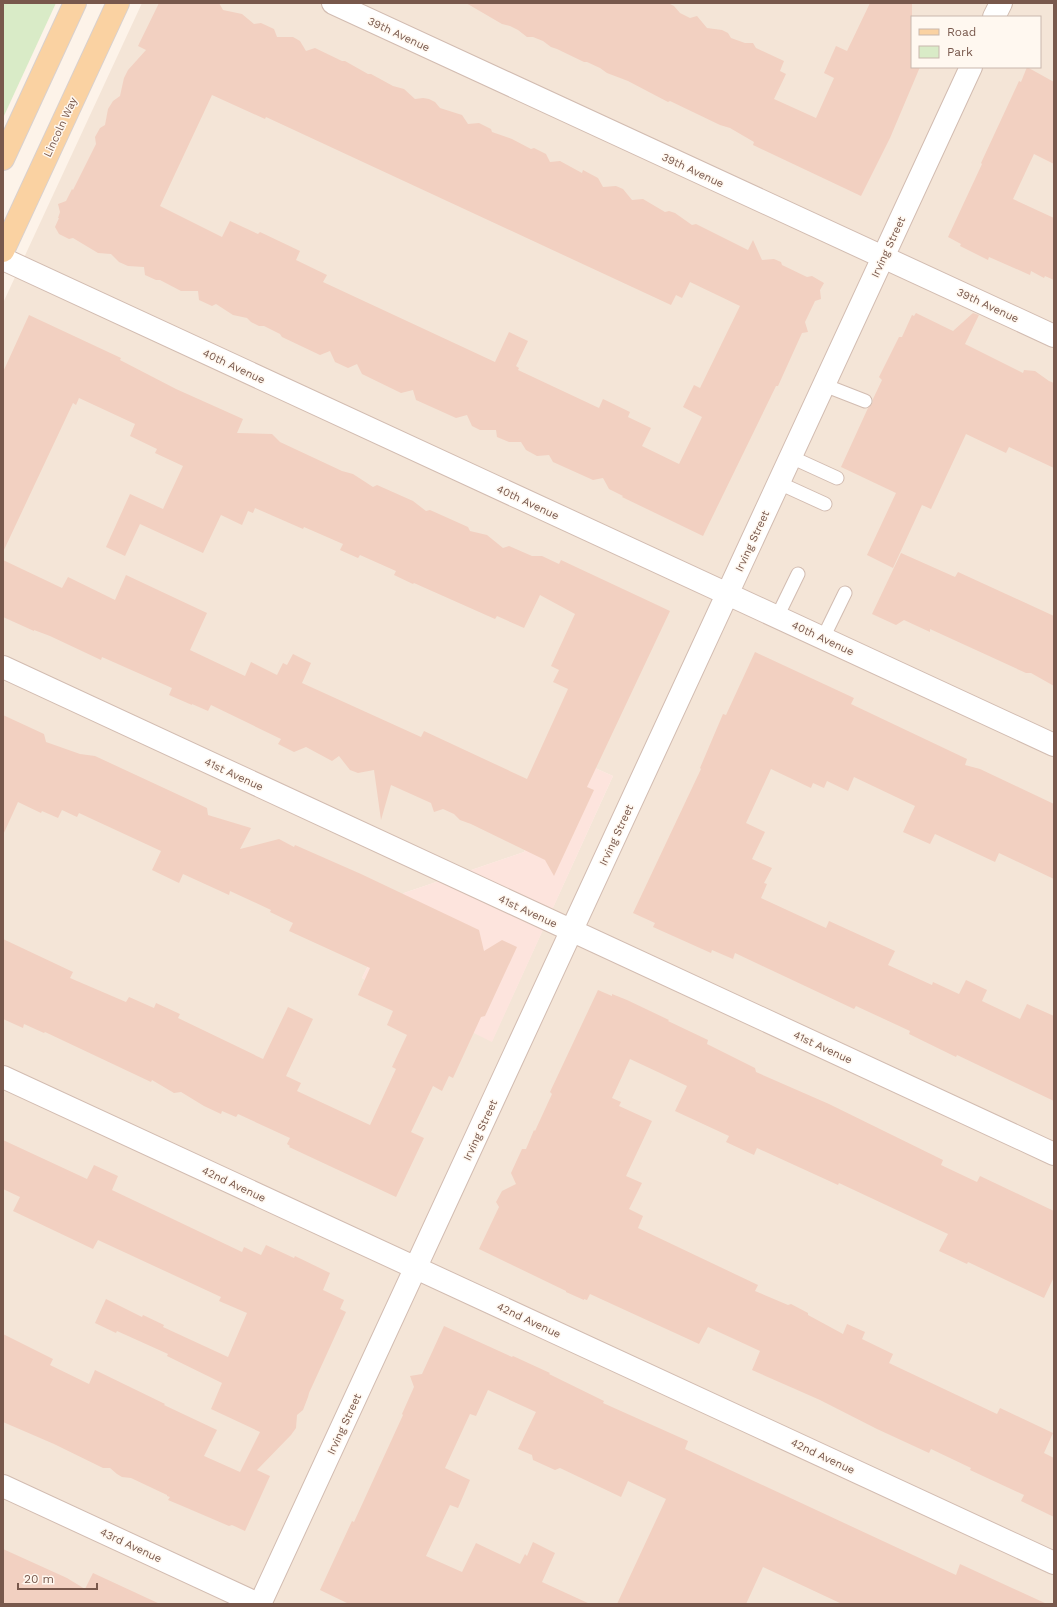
<svg xmlns="http://www.w3.org/2000/svg" width="1057" height="1607" viewBox="0 0 1057 1607" font-family="'Work Sans',sans-serif">
	<rect width="100%" height="100%" fill="#fdf3e9"/>
	<path fill="#f4e5d7" fill-rule="evenodd" d="M 142,3 L 1054,3 L 1054,1604 L 3,1604 L 3,303 ZM 912,17 L 1040,17 L 1040,67 L 912,67 ZM 568,756 L 613,776 L 492,1041 L 362,978 L 404,893 L 524,852 Z"/>
	<path fill="#fde4dd" d="M 568,756 L 613,776 L 492,1042 L 362,978 L 404,893 L 524,852 Z"/>
	<path fill="#d9ebc7" d="M 3,3 L 56,3 L 3,118 Z"/>
	<path fill="#f2d0c1" fill-rule="evenodd" d="M 159,3 L 219,3 L 223,10 L 242,14 L 254,24 L 261,23 L 274,29 L 277,37 L 293,37 L 300,41 L 306,51 L 315,48 L 342,61 L 345,61 L 368,74 L 371,74 L 393,86 L 404,89 L 415,99 L 423,98 L 429,99 L 435,102 L 440,108 L 462,115 L 468,124 L 479,123 L 491,129 L 492,132 L 512,139 L 531,149 L 534,148 L 546,154 L 550,162 L 560,161 L 582,173 L 583,170 L 598,178 L 603,187 L 616,186 L 623,189 L 632,200 L 643,199 L 665,212 L 669,211 L 675,213 L 692,225 L 696,224 L 748,250 L 753,240 L 762,260 L 774,259 L 781,262 L 782,265 L 807,277 L 812,276 L 824,283 L 820,290 L 821,299 L 815,301 L 805,322 L 808,332 L 802,333 L 778,386 L 776,386 L 703,536 L 622,497 L 623,496 L 609,489 L 603,478 L 593,480 L 553,462 L 549,455 L 537,456 L 526,450 L 521,442 L 509,442 L 497,437 L 496,430 L 480,430 L 472,426 L 467,415 L 456,418 L 416,400 L 413,390 L 401,393 L 362,374 L 357,364 L 348,368 L 335,362 L 330,351 L 320,355 L 282,337 L 280,334 L 264,326 L 259,326 L 251,322 L 247,318 L 233,315 L 216,304 L 212,306 L 199,300 L 198,291 L 181,291 L 160,280 L 156,280 L 145,275 L 144,267 L 128,266 L 119,262 L 111,254 L 98,253 L 73,238 L 69,239 L 59,234 L 55,227 L 59,218 L 58,218 L 60,212 L 58,204 L 66,201 L 72,189 L 73,190 L 96,144 L 95,137 L 100,128 L 105,125 L 108,109 L 113,101 L 120,96 L 124,78 L 128,70 L 146,50 L 138,46 ZM 212,95 L 265,119 L 266,117 L 671,305 L 676,295 L 682,298 L 690,282 L 740,306 L 700,388 L 694,385 L 683,407 L 702,417 L 679,464 L 642,446 L 651,428 L 628,417 L 630,412 L 603,399 L 599,408 L 518,370 L 519,368 L 516,366 L 528,341 L 509,332 L 495,362 L 323,282 L 327,275 L 296,260 L 300,251 L 260,232 L 258,234 L 230,221 L 222,237 L 160,206 Z
		M 466,3 L 668,3 L 674,6 L 680,13 L 690,18 L 697,16 L 707,28 L 722,30 L 728,33 L 731,38 L 745,43 L 753,43 L 756,48 L 784,61 L 780,71 L 786,74 L 774,99 L 816,118 L 834,78 L 824,73 L 836,46 L 847,51 L 870,3 L 912,3 L 912,67 L 920,67 L 890,138 L 861,196 L 753,145 L 754,142 L 730,128 L 720,125 L 670,101 L 668,102 L 628,81 L 607,73 L 600,68 L 587,62 L 584,62 L 557,49 L 551,47 L 543,41 L 533,37 L 527,37 L 518,30 L 510,26 L 502,24 Z
		M 1027,67 L 1054,82 L 1054,164 L 1034,154 L 1013,199 L 1054,218 L 1054,280 L 1045,276 L 1044,278 L 1031,271 L 1030,275 L 989,257 L 988,260 L 960,246 L 961,244 L 948,237 L 982,164 L 981,163 L 1019,81 L 1021,82 Z
		M 916,313 L 953,331 L 973,313 L 979,315 L 965,344 L 1023,373 L 1024,370 L 1035,371 L 1049,381 L 1054,383 L 1054,468 L 1009,447 L 1006,453 L 966,434 L 931,509 L 922,505 L 893,568 L 867,555 L 896,493 L 841,467 L 868,408 L 872,404 L 873,399 L 882,380 L 879,377 L 899,337 L 902,337 L 912,315 L 914,316 Z
		M 29,315 L 121,358 L 120,360 L 176,389 L 243,419 L 237,433 L 272,434 L 280,442 L 342,471 L 353,474 L 373,487 L 377,485 L 413,501 L 426,511 L 430,510 L 468,527 L 470,531 L 487,535 L 503,548 L 509,546 L 532,556 L 542,556 L 559,564 L 561,560 L 670,611 L 587,787 L 594,790 L 554,876 L 545,860 L 471,824 L 460,820 L 454,814 L 443,809 L 434,812 L 431,803 L 391,785 L 381,820 L 374,770 L 358,773 L 350,770 L 339,756 L 332,761 L 306,747 L 294,752 L 278,744 L 281,739 L 211,705 L 208,711 L 192,704 L 192,705 L 169,695 L 172,688 L 102,657 L 101,660 L 50,636 L 34,630 L 34,631 L 3,617 L 3,560 L 62,588 L 68,577 L 115,600 L 126,575 L 207,613 L 190,650 L 245,676 L 251,662 L 277,675 L 283,663 L 287,665 L 293,654 L 311,663 L 302,683 L 421,737 L 424,731 L 527,779 L 568,689 L 553,682 L 559,670 L 551,666 L 575,614 L 540,595 L 524,628 L 497,616 L 495,619 L 414,583 L 413,584 L 394,575 L 396,571 L 360,555 L 358,558 L 340,550 L 343,544 L 304,527 L 303,529 L 255,508 L 253,513 L 248,511 L 242,525 L 221,515 L 203,553 L 140,524 L 125,556 L 106,547 L 130,494 L 163,509 L 183,466 L 155,453 L 157,449 L 130,436 L 135,424 L 79,398 L 76,405 L 73,403 L 3,552 L 3,372 Z
		M 901,553 L 955,577 L 958,572 L 1054,616 L 1054,686 L 1031,673 L 1026,673 L 930,629 L 930,632 L 904,620 L 896,625 L 872,614 Z
		M 755,652 L 854,698 L 851,704 L 967,759 L 965,765 L 980,769 L 1054,804 L 1054,879 L 999,853 L 995,862 L 935,834 L 930,844 L 903,832 L 915,806 L 854,777 L 848,791 L 827,781 L 824,788 L 813,783 L 811,788 L 771,769 L 746,823 L 765,832 L 752,859 L 772,868 L 764,883 L 767,884 L 761,898 L 826,928 L 829,921 L 895,951 L 888,965 L 932,985 L 933,982 L 959,994 L 966,980 L 987,990 L 982,1001 L 1020,1019 L 1027,1004 L 1054,1016 L 1054,1101 L 957,1055 L 956,1057 L 909,1034 L 910,1031 L 856,1006 L 854,1009 L 735,953 L 733,959 L 712,950 L 711,953 L 653,927 L 655,923 L 633,913 L 701,769 L 700,768 L 723,714 L 726,715 Z
		M 3,715 L 44,734 L 46,742 L 80,754 L 95,756 L 207,808 L 208,815 L 251,828 L 240,849 L 279,839 L 294,847 L 295,845 L 361,874 L 479,930 L 484,951 L 502,940 L 517,947 L 485,1016 L 481,1017 L 453,1078 L 449,1076 L 442,1091 L 433,1086 L 411,1132 L 424,1138 L 396,1197 L 289,1147 L 290,1146 L 287,1144 L 290,1138 L 238,1114 L 236,1117 L 222,1111 L 221,1114 L 204,1106 L 181,1092 L 174,1093 L 152,1080 L 151,1082 L 45,1032 L 44,1033 L 24,1024 L 23,1028 L 3,1019 L 3,939 L 73,972 L 70,978 L 126,1002 L 129,997 L 154,1008 L 156,1003 L 180,1014 L 178,1018 L 263,1059 L 288,1007 L 313,1019 L 286,1076 L 301,1083 L 297,1091 L 370,1125 L 396,1069 L 392,1067 L 407,1035 L 387,1025 L 393,1011 L 358,995 L 370,968 L 289,931 L 293,923 L 270,912 L 271,910 L 230,891 L 229,895 L 183,874 L 179,883 L 152,870 L 161,851 L 79,813 L 77,817 L 62,810 L 58,818 L 42,811 L 41,813 L 18,802 L 3,835 Z
		M 598,990 L 612,996 L 612,994 L 627,1000 L 669,1020 L 668,1021 L 708,1040 L 707,1044 L 755,1068 L 756,1072 L 829,1104 L 943,1160 L 941,1165 L 977,1182 L 980,1176 L 1054,1211 L 1054,1277 L 1044,1298 L 968,1262 L 967,1264 L 939,1251 L 948,1234 L 839,1183 L 838,1185 L 757,1148 L 754,1155 L 726,1142 L 729,1136 L 675,1111 L 687,1086 L 660,1073 L 630,1059 L 612,1098 L 621,1102 L 619,1106 L 652,1121 L 626,1176 L 642,1183 L 629,1209 L 643,1216 L 638,1228 L 758,1285 L 755,1291 L 788,1305 L 791,1304 L 808,1313 L 808,1315 L 843,1334 L 847,1324 L 865,1332 L 862,1339 L 893,1354 L 889,1363 L 997,1414 L 1000,1408 L 1053,1433 L 1044,1453 L 1054,1458 L 1054,1517 L 1021,1501 L 1024,1495 L 970,1470 L 971,1468 L 931,1449 L 929,1453 L 877,1429 L 820,1400 L 752,1370 L 760,1351 L 708,1327 L 699,1344 L 590,1294 L 587,1300 L 584,1299 L 584,1300 L 566,1292 L 566,1291 L 479,1249 L 499,1207 L 496,1202 L 502,1191 L 516,1184 L 511,1173 L 522,1149 L 526,1149 L 534,1130 L 535,1131 L 552,1094 L 550,1092 Z
		M 3,1140 L 87,1179 L 94,1165 L 118,1176 L 112,1190 L 242,1252 L 244,1247 L 261,1255 L 266,1245 L 294,1258 L 295,1256 L 330,1273 L 323,1290 L 344,1300 L 340,1309 L 346,1312 L 309,1393 L 308,1397 L 303,1410 L 297,1415 L 296,1428 L 291,1435 L 257,1470 L 270,1476 L 245,1531 L 232,1525 L 229,1526 L 187,1508 L 168,1500 L 170,1497 L 167,1496 L 167,1495 L 131,1478 L 122,1477 L 117,1474 L 110,1468 L 103,1468 L 54,1444 L 3,1422 L 3,1334 L 53,1359 L 50,1365 L 89,1384 L 95,1370 L 165,1404 L 164,1405 L 217,1430 L 204,1456 L 240,1472 L 260,1432 L 211,1409 L 222,1383 L 167,1356 L 168,1354 L 117,1331 L 116,1333 L 95,1323 L 106,1299 L 142,1317 L 143,1315 L 164,1325 L 163,1327 L 228,1357 L 247,1313 L 219,1301 L 221,1297 L 98,1240 L 93,1249 L 13,1211 L 20,1197 L 3,1189 Z
		M 444,1326 L 512,1357 L 513,1356 L 550,1373 L 549,1374 L 604,1401 L 603,1403 L 688,1441 L 685,1449 L 956,1575 L 960,1564 L 1047,1604 L 842,1604 L 763,1567 L 746,1604 L 617,1604 L 666,1499 L 628,1481 L 621,1497 L 560,1468 L 555,1470 L 533,1460 L 532,1455 L 518,1449 L 536,1412 L 488,1390 L 476,1416 L 470,1414 L 445,1468 L 470,1480 L 458,1508 L 450,1505 L 426,1556 L 462,1572 L 476,1543 L 520,1564 L 525,1554 L 527,1556 L 533,1542 L 555,1553 L 542,1582 L 590,1604 L 349,1604 L 320,1590 L 352,1521 L 354,1522 L 403,1415 L 402,1414 L 414,1387 L 410,1376 L 422,1374 Z
		M 3,1549 L 67,1578 L 85,1589 L 93,1573 L 160,1604 L 3,1604 Z"/>
	<g fill="none" stroke-linecap="round" stroke-linejoin="round">
		<g stroke="#d2bcb1" stroke-width="15">
			<path id="service" d="M 824,385 L 865,401
				M 791,457 L 837,478
				M 779,483 L 825,504
				M 777,617 L 798,574
				M 823,638 L 845,593"/>
		</g>
		<g stroke="#d2bcb1" stroke-width="24">
			<path id="minor" d="M 333,3 L 1054,336
				M 994,17 L 1001,3
				M 3,259 L 1054,745
				M 3,667 L 1054,1154
				M 3,1077 L 1054,1563
				M 3,1486 L 258,1604
				M 260,1604 L 971,67"/>
		</g>
		<g stroke="#d9d0cd" stroke-width="24">
			<path id="primary" d="M 3,159 L 75,3
				M 3,251 L 118,3"/>
		</g>
		<use href="#service" stroke="#fff" stroke-width="13"/>
		<use href="#minor" stroke="#fff" stroke-width="22"/>
		<use href="#primary" stroke="#fad2a2" stroke-width="22"/>
	</g>
	<g text-anchor="middle" stroke-width="3" stroke-linejoin="round" paint-order="stroke">
		<g font-size="11" fill="#78584c" stroke="#fff8f0">
			<text transform="translate(399 34) rotate(25)" y="4">39th Avenue</text>
			<text transform="translate(60 127) rotate(-65)" y="4">Lincoln Way</text>
			<text transform="translate(693 170) rotate(25)" y="4">39th Avenue</text>
			<text transform="translate(888 247) rotate(-65)" y="4">Irving Street</text>
			<text transform="translate(988 305) rotate(25)" y="4">39th Avenue</text>
			<text transform="translate(234 366) rotate(25)" y="4">40th Avenue</text>
			<text transform="translate(528 502) rotate(25)" y="4">40th Avenue</text>
			<text transform="translate(752 541) rotate(-65)" y="4">Irving Street</text>
			<text transform="translate(823 638) rotate(25)" y="4">40th Avenue</text>
			<text transform="translate(234 774) rotate(25)" y="4">41st Avenue</text>
			<text transform="translate(616 835) rotate(-65)" y="4">Irving Street</text>
			<text transform="translate(528 911) rotate(25)" y="4">41st Avenue</text>
			<text transform="translate(823 1047) rotate(25)" y="4">41st Avenue</text>
			<text transform="translate(480 1130) rotate(-65)" y="4">Irving Street</text>
			<text transform="translate(234 1184) rotate(25)" y="4">42nd Avenue</text>
			<text transform="translate(529 1320) rotate(25)" y="4">42nd Avenue</text>
			<text transform="translate(344 1424) rotate(-65)" y="4">Irving Street</text>
			<text transform="translate(823 1456) rotate(25)" y="4">42nd Avenue</text>
			<text transform="translate(131 1545) rotate(25)" y="4">43rd Avenue</text>
		</g>
	</g>
	<rect width="1057" height="1607" fill="none" stroke="#78584c" stroke-width="8"/>
	<rect x="911" y="16" width="130" height="52" fill="#fff8f0" stroke="#c9b8ae"/>
	<rect x="919" y="29" width="20" height="6" fill="#fad2a2" stroke="#c9b8ae"/>
	<text x="947" y="36" font-size="12" fill="#78584c">Road</text>
	<rect x="919" y="46" width="20" height="12" fill="#d9ebc7" stroke="#c9b8ae"/>
	<text x="947" y="56" font-size="12" fill="#78584c">Park</text>
	<path d="M18 1583v6h79v-6" fill="none" stroke="#78584c" stroke-width="2"/>
	<text x="24" y="1583" font-size="12" fill="#78584c" stroke="#fff8f0" stroke-width="3" paint-order="stroke">20 m</text>
</svg>
